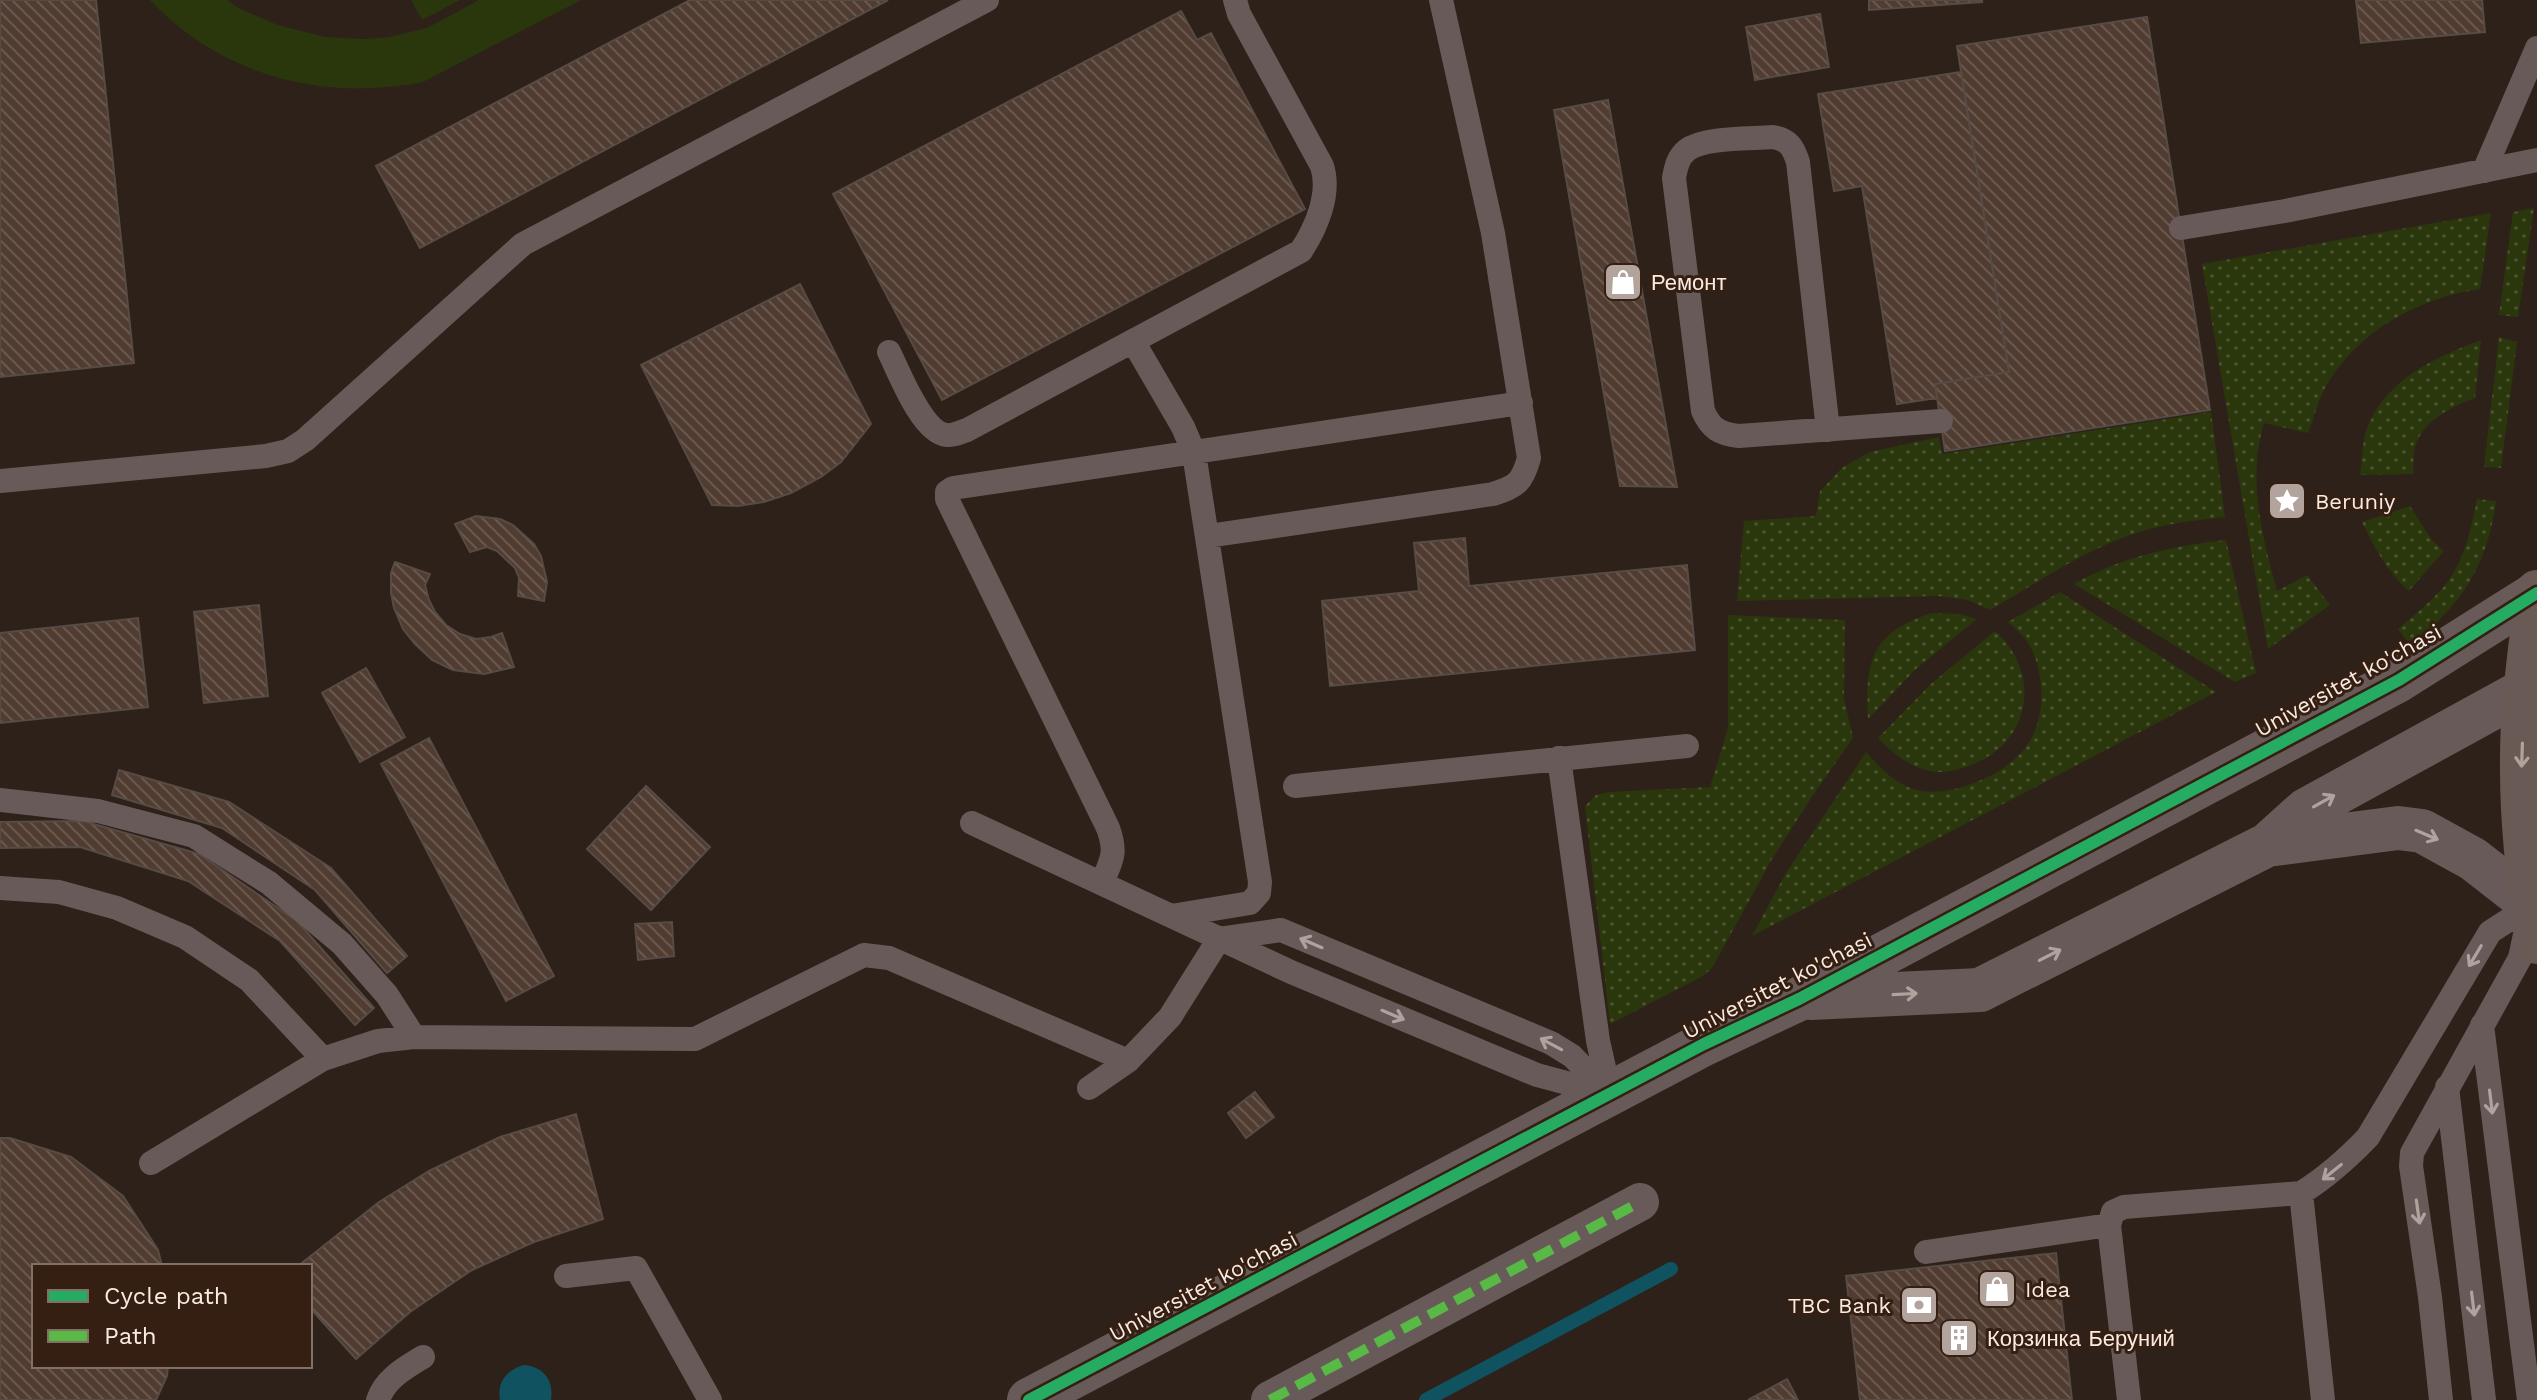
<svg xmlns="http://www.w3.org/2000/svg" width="2537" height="1400" viewBox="0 0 2537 1400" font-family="'Work Sans',sans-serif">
	<defs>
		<pattern id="grass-dots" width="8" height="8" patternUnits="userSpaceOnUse" patternTransform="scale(2)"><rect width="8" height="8" fill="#2a370c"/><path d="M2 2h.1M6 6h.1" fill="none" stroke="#4a542f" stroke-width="1.8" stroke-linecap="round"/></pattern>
		<pattern id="building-back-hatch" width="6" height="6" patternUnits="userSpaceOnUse" patternTransform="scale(2)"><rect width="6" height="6" fill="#503c30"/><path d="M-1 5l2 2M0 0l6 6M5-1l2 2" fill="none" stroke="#6a584e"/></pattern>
	</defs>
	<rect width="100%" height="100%" fill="#2d211a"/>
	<path fill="url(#grass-dots)" d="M 2534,208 L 2518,317 L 2499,315 L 2513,212 Z
		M 2491,213 L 2480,289 C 2418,298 2358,331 2326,386 C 2318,400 2314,418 2308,433 L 2264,423 C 2247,481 2262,535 2277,591 L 2307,575 L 2330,605 L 2268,649 L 2202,264 Z
		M 2499,337 L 2517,342 L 2501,468 L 2484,467 Z
		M 2481,340 L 2475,398 C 2451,407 2423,420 2415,447 C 2413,455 2414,465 2413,474 L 2360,475 C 2362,462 2362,445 2366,431 C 2384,380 2434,358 2481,340 Z
		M 2211,412 L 2225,517 C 2192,521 2159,524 2127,536 C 2078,554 2035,584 1990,610 L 1968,600 L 1938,596 L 1737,601 L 1744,521 L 1816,516 L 1820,491 L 1843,467 L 1870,452 L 1939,437 L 1942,454 Z
		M 2477,499 L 2496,501 C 2488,564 2461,607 2410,645 L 2398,629 C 2412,617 2427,605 2440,591 C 2463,567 2471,531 2477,499 Z
		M 2410,506 L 2431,539 L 2444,551 L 2409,591 C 2386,570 2376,550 2362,522 Z
		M 2226,540 L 2256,673 L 2235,682 L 2074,584 C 2121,557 2172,546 2226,540 Z
		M 2060,592 L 2216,692 L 1752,936 L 1786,873 L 1866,752 C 1879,766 1891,780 1908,787 C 1929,796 1954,791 1974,783 C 2019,766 2045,736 2041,686 C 2040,671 2035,652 2026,640 C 2021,633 2014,628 2008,622 Z
		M 1932,613 L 1960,614 L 1977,619 L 1917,668 L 1868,719 C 1865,660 1872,632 1932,613 Z
		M 1728,615 L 1845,620 L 1844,699 L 1853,738 L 1813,795 L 1772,859 L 1712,968 L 1703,976 L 1610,1024 L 1585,806 L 1596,795 L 1609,792 L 1710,787 L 1728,728 Z
		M 1995,631 C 2042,673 2032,742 1971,765 C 1957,770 1944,774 1929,771 C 1908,766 1893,753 1878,738 L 1931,684 Z"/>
	<path fill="#2a370c" d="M 150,0 L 227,0 L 240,9 L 278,25 L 325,37 L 364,39 L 389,37 L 427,28 L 479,0 L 581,0 L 423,82 C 324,102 221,76 150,0 Z
		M 411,0 L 460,0 L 422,20 Z"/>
	<path fill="#105260" d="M 523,1365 C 543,1366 554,1380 551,1400 L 500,1400 C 497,1382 506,1371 523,1365 Z"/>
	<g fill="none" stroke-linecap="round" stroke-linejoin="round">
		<path stroke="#105260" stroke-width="14" d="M 1426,1400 L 1671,1269"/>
	</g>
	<path fill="url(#building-back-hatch)" stroke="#564b45" stroke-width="2" d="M 0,0 L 96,0 L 134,363 L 0,377 Z
		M 690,0 L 888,0 L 420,248 L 376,166 Z
		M 1869,0 L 1982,0 L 1982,2 L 1869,10 Z
		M 2356,0 L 2482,0 L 2485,32 L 2361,43 Z
		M 1181,11 L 1197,40 L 1211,33 L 1305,209 L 942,400 L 833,194 Z
		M 1820,14 L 1829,67 L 1755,80 L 1746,27 Z
		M 2147,17 L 2210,410 L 1945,451 L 1935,384 L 2009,372 L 1957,46 Z
		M 1961,72 L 2009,372 L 1935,384 L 1937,398 L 1897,404 L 1862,186 L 1834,191 L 1818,94 Z
		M 1608,100 L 1677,487 L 1620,486 L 1554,110 Z
		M 800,284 L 871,424 L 841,462 L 821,477 L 791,493 L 764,502 L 738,506 L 712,505 L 641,365 Z
		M 476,516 L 500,519 L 513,525 L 534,544 L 541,556 L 547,582 L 544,601 L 518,596 L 519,578 L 515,568 L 497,551 L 487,547 L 470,552 L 455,524 Z
		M 1465,538 L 1469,586 L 1687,565 L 1695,650 L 1330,686 L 1322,601 L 1419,591 L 1414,543 Z
		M 395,562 L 430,574 L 425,585 L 429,600 L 435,612 L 446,625 L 460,634 L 476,639 L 491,637 L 502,633 L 514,667 L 484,674 L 453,670 L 432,660 L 415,644 L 403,629 L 394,608 L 391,593 L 391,573 Z
		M 259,605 L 268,696 L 204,703 L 194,612 Z
		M 138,618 L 148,707 L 0,723 L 0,633 Z
		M 366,668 L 405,737 L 360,762 L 322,693 Z
		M 429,738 L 554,976 L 506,1001 L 381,764 Z
		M 119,770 L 229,802 L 331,868 L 407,956 L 387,973 L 315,890 L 222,828 L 112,795 Z
		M 646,786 L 710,847 L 651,910 L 587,849 Z
		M 83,821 L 199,854 L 297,921 L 374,1008 L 355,1025 L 280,941 L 188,881 L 80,847 L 0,848 L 0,822 Z
		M 672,922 L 674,956 L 638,960 L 635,924 Z
		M 1255,1092 L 1274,1117 L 1246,1138 L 1228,1113 Z
		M 576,1114 L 603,1219 L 534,1242 L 472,1270 L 410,1312 L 356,1359 L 310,1308 L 310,1266 L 298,1266 L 379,1202 L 429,1171 L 500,1137 Z
		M 0,1138 L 10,1138 L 71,1157 L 123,1196 L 158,1250 L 162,1266 L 34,1266 L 34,1366 L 168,1366 L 167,1376 L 156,1400 L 0,1400 Z
		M 2056,1253 L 2072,1400 L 1860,1400 L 1846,1276 Z
		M 1787,1379 L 1798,1400 L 1748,1400 Z"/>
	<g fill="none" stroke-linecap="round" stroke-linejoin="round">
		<path stroke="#685a58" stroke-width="24" d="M 2484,171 L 2537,48
			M 2181,228 L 2285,211 L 2537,160
			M 1133,341 L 1183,427 L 1194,453 L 1260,882 L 1259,893 L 1250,903 L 1171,916
			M 889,352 C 899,372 922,433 947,435 C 953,436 961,432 967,430 L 1301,251 C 1316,228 1331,194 1322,166 L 1239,14 L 1235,0
			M 1828,430 L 1798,162 C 1793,147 1789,140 1773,137 C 1750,139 1704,137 1687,150 C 1678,157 1676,167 1674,178 L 1703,411 C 1711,429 1720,434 1739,436 L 1941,421
			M 0,481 L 266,456 L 288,451 L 305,440 L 523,244 L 987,0
			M 1208,536 L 1493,494 C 1517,486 1522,483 1529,458 L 1493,233 L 1441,0
			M 1559,758 L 1598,1041 L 1610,1094
			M 1295,786 L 1687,746
			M 0,800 L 98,811 L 194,836 L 269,883 L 342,944 L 387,995 L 414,1037
			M 972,823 L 1291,972 L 1537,1075 L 1608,1094
			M 1102,883 C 1112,859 1117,853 1108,828 L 947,499 L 947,492 L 953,488 L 1521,403
			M 0,888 L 59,892 L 117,908 L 185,937 L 249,980 L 323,1059
			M 2482,1025 L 2529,1400
			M 2447,1087 L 2484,1400
			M 1089,1088 L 1128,1061 L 1170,1017 L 1219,939 L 1281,930 L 1551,1043 L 1572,1056 L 1608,1093
			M 151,1163 L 323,1059 L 378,1041 L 414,1037 L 695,1039 L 864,955 L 889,958 L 1128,1061
			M 2301,1193 L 2323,1400
			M 1926,1252 L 2109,1225
			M 566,1276 L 636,1268 L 710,1400
			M 378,1400 C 385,1379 405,1368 423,1357
			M 2129,1400 L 2109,1225 L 2113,1212 L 2124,1207 L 2301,1193 C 2327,1177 2347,1159 2368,1137 L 2490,932 L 2532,905
			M 2441,1400 L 2430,1297 L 2411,1166 L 2412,1153 L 2520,958 L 2527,925"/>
		<path stroke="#685a58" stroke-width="38" d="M 1270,1400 L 1640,1202"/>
		<path stroke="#685a58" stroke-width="44" d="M 2267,845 L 2398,828 L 2422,831 L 2473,859 L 2532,905
			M 1811,998 L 1980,990 L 2267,845 L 2306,810 L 2525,690
			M 1029,1400 L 1704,1044 L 1799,999 L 2399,680 L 2537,593"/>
		<path stroke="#695a56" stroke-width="44" d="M 2537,592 C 2530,651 2521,710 2522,770 C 2522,825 2529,887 2537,942"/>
		<path stroke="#58b947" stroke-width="10" stroke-dasharray="20 10" stroke-linecap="butt" d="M 1270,1400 L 1640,1202"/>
		<g stroke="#351f12" stroke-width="17">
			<path id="cycleway" d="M 1029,1400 L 1704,1044 L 1799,999 L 2399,680 L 2537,593"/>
		</g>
		<use href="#cycleway" stroke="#26ab63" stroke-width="12"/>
	</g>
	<defs><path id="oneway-shaft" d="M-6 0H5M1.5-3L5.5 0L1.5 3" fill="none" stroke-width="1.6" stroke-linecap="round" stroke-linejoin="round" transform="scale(2)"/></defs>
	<use stroke="#b1a29c" href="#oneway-shaft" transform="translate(2522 755) rotate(92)"/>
	<g stroke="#b0a29d">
		<use href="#oneway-shaft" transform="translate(2324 801) rotate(-29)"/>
		<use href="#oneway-shaft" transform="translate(2427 835) rotate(23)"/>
		<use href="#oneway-shaft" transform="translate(1311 943) rotate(-157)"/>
		<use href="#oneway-shaft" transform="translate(2050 955) rotate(-27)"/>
		<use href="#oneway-shaft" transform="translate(2475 956) rotate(121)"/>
		<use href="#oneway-shaft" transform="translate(1905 994) rotate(-3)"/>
		<use href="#oneway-shaft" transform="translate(1393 1015) rotate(23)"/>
		<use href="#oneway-shaft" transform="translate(1551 1044) rotate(-152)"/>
		<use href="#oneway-shaft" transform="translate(2491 1102) rotate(83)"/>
		<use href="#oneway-shaft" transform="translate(2332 1172) rotate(141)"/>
		<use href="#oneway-shaft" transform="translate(2418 1212) rotate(82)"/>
		<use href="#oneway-shaft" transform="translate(2473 1304) rotate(83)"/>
	</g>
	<defs>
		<g id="shop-square" transform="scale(2)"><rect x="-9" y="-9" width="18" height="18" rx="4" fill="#b2a49c" stroke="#351f12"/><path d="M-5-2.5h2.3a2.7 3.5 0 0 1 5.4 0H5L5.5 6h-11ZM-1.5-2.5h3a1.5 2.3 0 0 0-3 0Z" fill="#fff"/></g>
		<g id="sight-square" transform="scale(2)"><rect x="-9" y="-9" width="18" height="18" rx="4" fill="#b2a49c" stroke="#351f12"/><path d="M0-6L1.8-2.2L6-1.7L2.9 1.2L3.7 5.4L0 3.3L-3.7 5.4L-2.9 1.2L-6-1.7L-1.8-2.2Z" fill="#fff"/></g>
		<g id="bank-square" transform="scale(2)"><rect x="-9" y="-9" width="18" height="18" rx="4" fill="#b2a49c" stroke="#351f12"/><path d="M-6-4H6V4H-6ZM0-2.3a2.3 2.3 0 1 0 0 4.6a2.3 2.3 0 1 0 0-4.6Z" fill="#fff"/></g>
		<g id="building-square" transform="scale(2)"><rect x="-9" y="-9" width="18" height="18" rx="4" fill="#b2a49c" stroke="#351f12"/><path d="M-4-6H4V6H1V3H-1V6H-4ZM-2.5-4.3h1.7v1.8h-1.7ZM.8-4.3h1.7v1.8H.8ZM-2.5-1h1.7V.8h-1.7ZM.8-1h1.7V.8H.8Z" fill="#fff"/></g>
	</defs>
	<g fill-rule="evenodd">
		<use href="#shop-square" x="1623" y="282"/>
		<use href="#sight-square" x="2287" y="501"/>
		<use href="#shop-square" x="1997" y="1289"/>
		<use href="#bank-square" x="1919" y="1305"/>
		<use href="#building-square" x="1959" y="1338"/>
	</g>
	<g text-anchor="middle" stroke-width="6" stroke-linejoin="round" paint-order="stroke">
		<g font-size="22" fill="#f9eae2" stroke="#351f12" text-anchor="start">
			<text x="1651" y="290">Ремонт</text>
			<text x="2315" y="509">Beruniy</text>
			<text x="2025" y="1297">Idea</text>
			<text x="1891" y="1313" text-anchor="end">TBC Bank</text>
			<text x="1987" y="1346">Корзинка Беруний</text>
		</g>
		<g font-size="22" fill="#f9eae2" stroke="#351f12">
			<text transform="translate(2348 680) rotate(-29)" y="8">Universitet ko'chasi</text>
			<text transform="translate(1777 985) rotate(-27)" y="8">Universitet ko'chasi</text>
			<text transform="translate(1203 1286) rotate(-28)" y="8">Universitet ko'chasi</text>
		</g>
	</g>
	<rect x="32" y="1264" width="280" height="104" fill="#351f12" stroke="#837065" stroke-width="2"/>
	<rect x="48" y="1290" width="40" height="12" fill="#26ab63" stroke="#837065" stroke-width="2"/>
	<text x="104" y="1304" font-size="24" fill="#f9eae2">Cycle path</text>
	<rect x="48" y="1330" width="40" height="12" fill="#58b947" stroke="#837065" stroke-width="2"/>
	<text x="104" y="1344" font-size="24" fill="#f9eae2">Path</text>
</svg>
